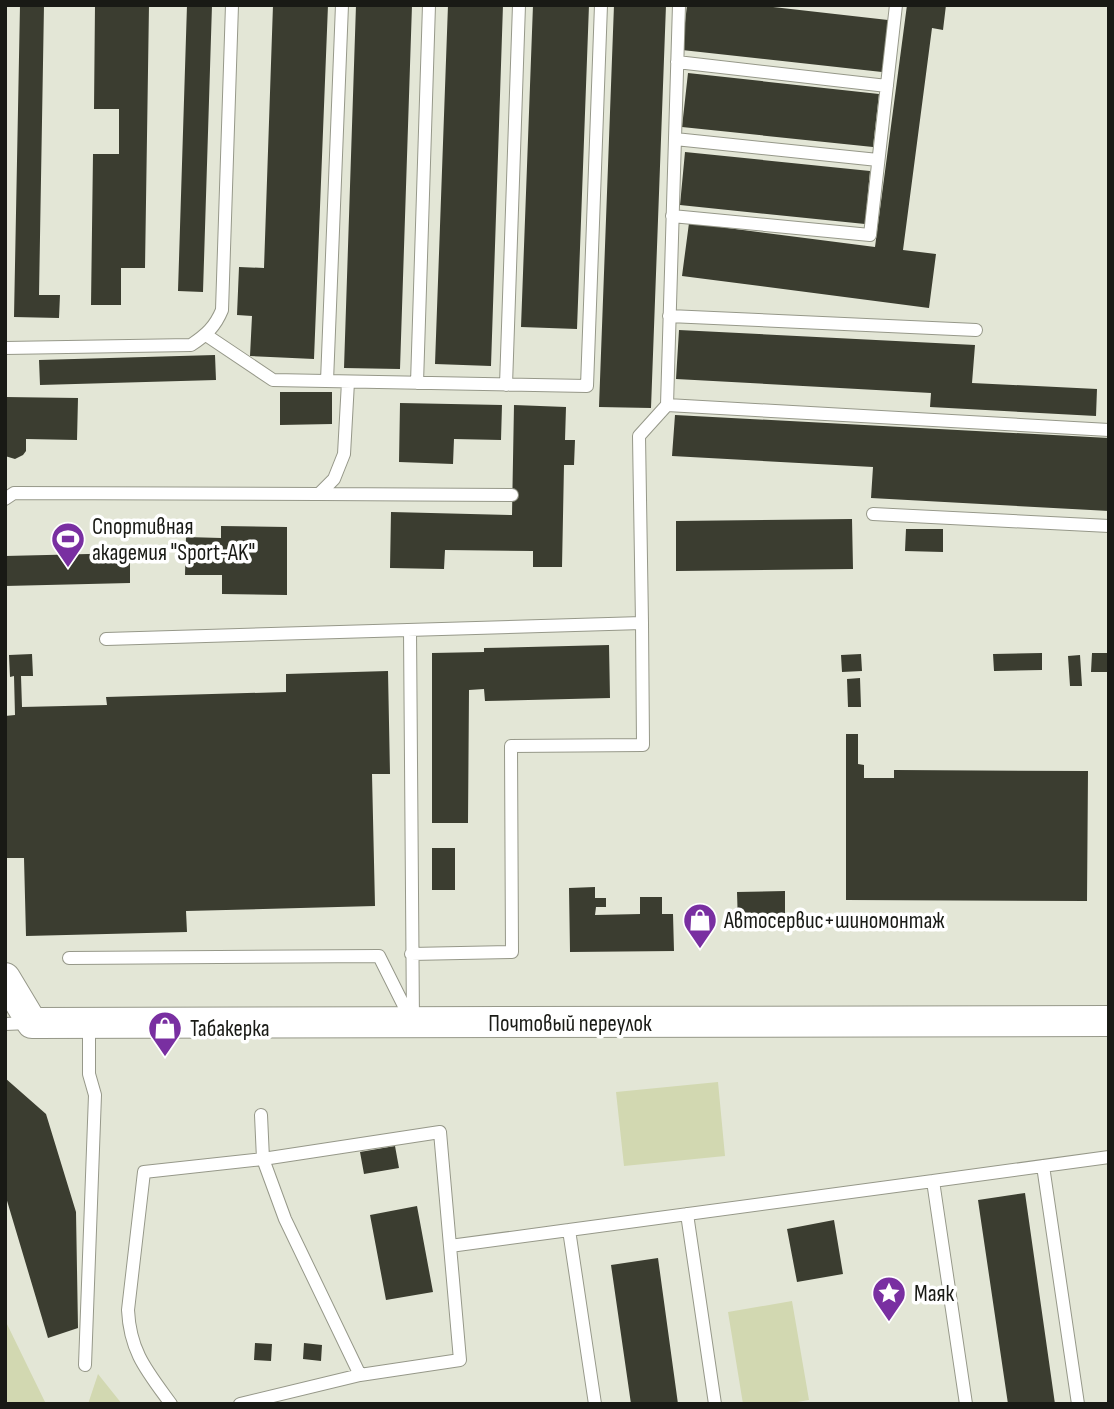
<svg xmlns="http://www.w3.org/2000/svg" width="1114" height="1409" viewBox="0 0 1114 1409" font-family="'Sofia Sans Condensed',sans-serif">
	<rect width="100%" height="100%" fill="#e3e6d6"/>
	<path fill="#d2d8b1" d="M 718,1082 L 725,1156 L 624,1166 L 616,1092 Z
		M 792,1301 L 809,1400 L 785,1404 L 743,1404 L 728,1312 Z
		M 5,1320 L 46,1404 L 5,1404 Z
		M 98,1374 L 122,1404 L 88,1404 Z"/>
	<path fill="#3b3d30" d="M 20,5 L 44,5 L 39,295 L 60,295 L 59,318 L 14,317 Z
		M 95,5 L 149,5 L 145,268 L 121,268 L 121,305 L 91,305 L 93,154 L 119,154 L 119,109 L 94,109 Z
		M 187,5 L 212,5 L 203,292 L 178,291 Z
		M 273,5 L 328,5 L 314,359 L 250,356 L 252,316 L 237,315 L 239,267 L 264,268 Z
		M 356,5 L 412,5 L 400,369 L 344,368 Z
		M 448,5 L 503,5 L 491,366 L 435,364 Z
		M 533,5 L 589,5 L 577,329 L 521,327 Z
		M 614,5 L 666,5 L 651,408 L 599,407 Z
		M 687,5 L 755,5 L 888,20 L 882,72 L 682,50 Z
		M 907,5 L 946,5 L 943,30 L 932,28 L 903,250 L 936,254 L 929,308 L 682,276 L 689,223 L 875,247 Z
		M 688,73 L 879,94 L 873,147 L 682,127 Z
		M 685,152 L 870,171 L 865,224 L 680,205 Z
		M 679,330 L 975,345 L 972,383 L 1097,389 L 1096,416 L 930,407 L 931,393 L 676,379 Z
		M 215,355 L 216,380 L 40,385 L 39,360 Z
		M 280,392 L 332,392 L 332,424 L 280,425 Z
		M 5,397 L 78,398 L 77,440 L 26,439 L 26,451 L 23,455 L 15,459 L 5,456 Z
		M 400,403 L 502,405 L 501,440 L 454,439 L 453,464 L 399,462 Z
		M 514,405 L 566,407 L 565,440 L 575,440 L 574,465 L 564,465 L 562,567 L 533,567 L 533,551 L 445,550 L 444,569 L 390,568 L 391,512 L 512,515 Z
		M 675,415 L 1109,438 L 1109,511 L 871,498 L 873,467 L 672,456 Z
		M 852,519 L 853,569 L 676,571 L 676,521 Z
		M 221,526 L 287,527 L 287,595 L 222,594 L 222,575 L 185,575 L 186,537 L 221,538 Z
		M 906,529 L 943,529 L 943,552 L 905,551 Z
		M 130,553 L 130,583 L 5,586 L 5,556 Z
		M 609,645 L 610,698 L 485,701 L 484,689 L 469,690 L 468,823 L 432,823 L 432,653 L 484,652 L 484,648 Z
		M 1042,653 L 1042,670 L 994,671 L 993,654 Z
		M 1092,653 L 1109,653 L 1109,672 L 1091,672 Z
		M 32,654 L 33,676 L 21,676 L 22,707 L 107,705 L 106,697 L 286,692 L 286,674 L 388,671 L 390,774 L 372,774 L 375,906 L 186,911 L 187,932 L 26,936 L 24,858 L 5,858 L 5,716 L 15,715 L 14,676 L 10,677 L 9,655 Z
		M 861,654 L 862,671 L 842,672 L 841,655 Z
		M 1080,655 L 1082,686 L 1070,686 L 1068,656 Z
		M 860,678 L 861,707 L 848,707 L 847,679 Z
		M 846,734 L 858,734 L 858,764 L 864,765 L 864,778 L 894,778 L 894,770 L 1088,771 L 1087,901 L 846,900 Z
		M 432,848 L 455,848 L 455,890 L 432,890 Z
		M 595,887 L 595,898 L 606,898 L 606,907 L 596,907 L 595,915 L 640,914 L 640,897 L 662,897 L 662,914 L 673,914 L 674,951 L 570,952 L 569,888 Z
		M 785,891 L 785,923 L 738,924 L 737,892 Z
		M 5,1078 L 46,1114 L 76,1212 L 78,1328 L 48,1338 L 5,1194 Z
		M 395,1146 L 399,1168 L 364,1174 L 360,1152 Z
		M 1025,1193 L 1055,1404 L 1008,1404 L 980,1214 L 978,1200 Z
		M 417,1206 L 433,1292 L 386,1300 L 370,1215 Z
		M 834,1220 L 843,1274 L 797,1282 L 787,1229 Z
		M 658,1258 L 678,1404 L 631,1404 L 611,1265 Z
		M 255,1343 L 272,1344 L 271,1361 L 254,1360 Z
		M 304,1343 L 322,1345 L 321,1361 L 303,1359 Z"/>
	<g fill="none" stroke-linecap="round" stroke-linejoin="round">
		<g stroke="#969889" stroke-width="14">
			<path id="service" d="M 677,62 L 887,86
				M 675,139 L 878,160
				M 672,216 L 870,235 L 896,5
				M 669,316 L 976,330
				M 206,335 L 273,380 L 587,386 L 601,5
				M 5,348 L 191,345 C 206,335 215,327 222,310 L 232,5
				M 327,381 L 342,5
				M 417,383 L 429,5
				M 506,385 L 519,5
				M 667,405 L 1109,430
				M 319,494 L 512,495
				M 5,499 L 14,493 L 319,494 L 334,479 L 344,454 L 348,382
				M 873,514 L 1109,526
				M 410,630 L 413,1023
				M 106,639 L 642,623 L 639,436 L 667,405 L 679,5
				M 411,954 L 512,952 L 511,746 L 643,745 L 642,623
				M 69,958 L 379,956 L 411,1020
				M 5,1024 L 29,1023
				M 261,1115 L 263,1159 L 285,1219 L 360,1375
				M 1043,1166 L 1078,1404
				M 933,1181 L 1109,1157
				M 687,1214 L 715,1404
				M 450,1246 L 569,1230
				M 85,1365 L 95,1095 L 89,1074 L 89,1023
				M 171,1404 C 147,1371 130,1352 128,1310 L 144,1172 L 263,1159 L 440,1132 L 460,1360 L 360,1375 L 240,1404
				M 595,1404 L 569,1230 L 933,1181 L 966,1404"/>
		</g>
		<g stroke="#969889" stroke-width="32">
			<path id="tertiary" d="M 5,978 L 32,1023 L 1109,1021"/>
		</g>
		<use href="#service" stroke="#fff" stroke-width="12"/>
		<use href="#tertiary" stroke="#fff" stroke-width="30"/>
	</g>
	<defs>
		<g id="stadium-pin" transform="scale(1.75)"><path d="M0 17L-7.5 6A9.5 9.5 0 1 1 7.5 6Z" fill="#792fa1" stroke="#fff"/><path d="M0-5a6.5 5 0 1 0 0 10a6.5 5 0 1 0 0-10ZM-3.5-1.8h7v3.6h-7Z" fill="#fff"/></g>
		<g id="shop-pin" transform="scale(1.75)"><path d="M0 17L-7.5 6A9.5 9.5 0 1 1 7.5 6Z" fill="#792fa1" stroke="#fff"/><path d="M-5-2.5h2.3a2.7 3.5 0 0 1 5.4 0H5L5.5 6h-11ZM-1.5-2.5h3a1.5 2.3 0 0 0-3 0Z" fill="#fff"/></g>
		<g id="sight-pin" transform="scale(1.75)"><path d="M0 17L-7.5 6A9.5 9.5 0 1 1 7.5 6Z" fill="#792fa1" stroke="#fff"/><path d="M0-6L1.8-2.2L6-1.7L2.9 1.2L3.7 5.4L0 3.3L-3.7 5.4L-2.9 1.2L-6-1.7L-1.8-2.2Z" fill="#fff"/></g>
	</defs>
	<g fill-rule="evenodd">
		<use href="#stadium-pin" x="68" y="539"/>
		<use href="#shop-pin" x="700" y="920"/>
		<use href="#shop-pin" x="165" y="1028"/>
		<use href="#sight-pin" x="889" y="1293"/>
	</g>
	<g text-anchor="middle" stroke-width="7" stroke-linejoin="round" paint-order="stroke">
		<g font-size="23" fill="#191a15" stroke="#fff" text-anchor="start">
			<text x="92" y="534">Спортивная<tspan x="92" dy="26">академия "Sport-AK"</tspan></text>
			<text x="724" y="928">Автосервис+шиномонтаж</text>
			<text x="190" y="1036">Табакерка</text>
			<text x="914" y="1301">Маяк</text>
		</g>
		<g font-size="23" fill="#191a15" stroke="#fff">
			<text x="570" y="1031">Почтовый переулок</text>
		</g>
	</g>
	<rect width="1114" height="1409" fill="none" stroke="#191a15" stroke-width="14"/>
</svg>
